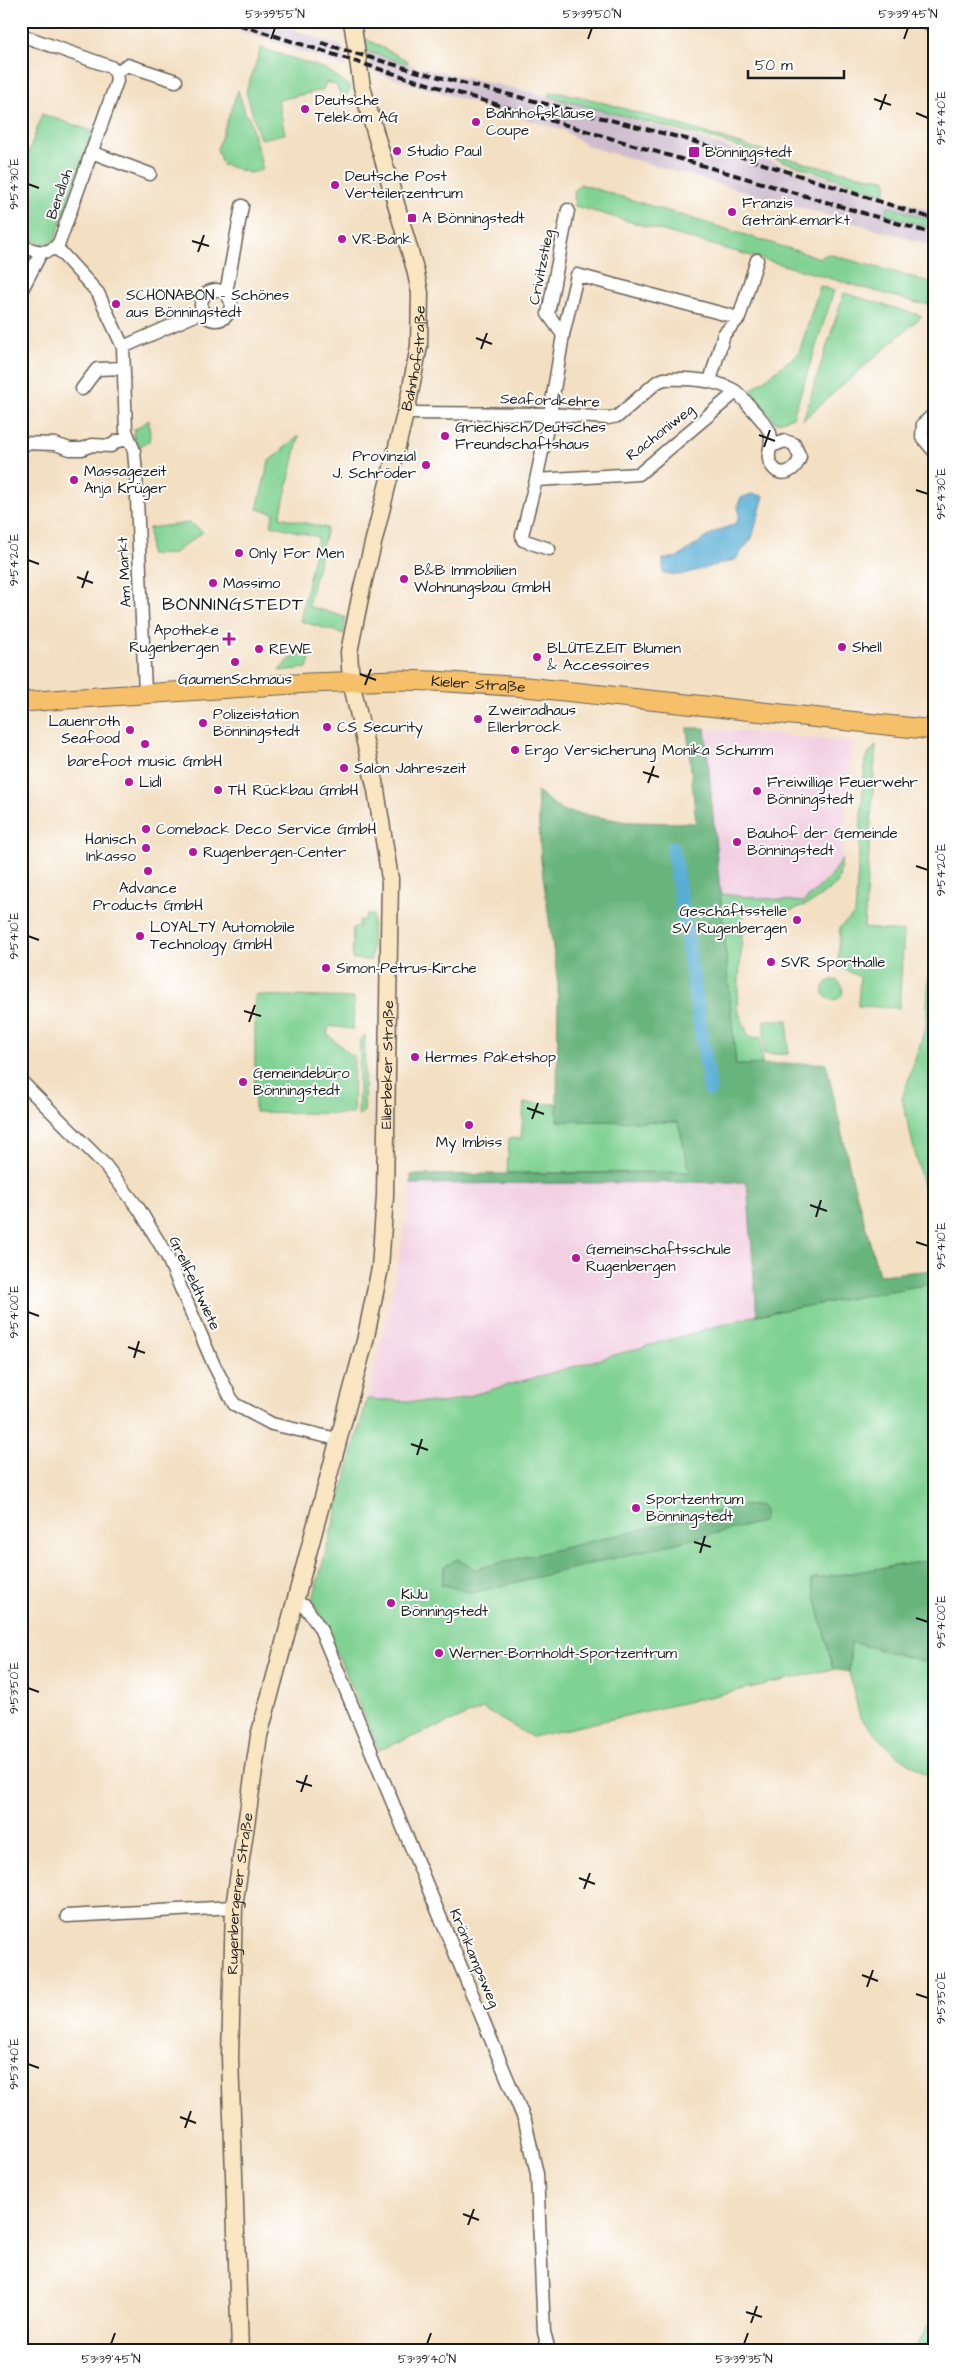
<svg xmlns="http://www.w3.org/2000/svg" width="955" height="2372" viewBox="0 0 955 2372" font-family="'Architects Daughter',sans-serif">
	<rect width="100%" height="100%" fill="#fff"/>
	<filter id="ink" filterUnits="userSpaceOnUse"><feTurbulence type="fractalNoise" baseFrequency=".02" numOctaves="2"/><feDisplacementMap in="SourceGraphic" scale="10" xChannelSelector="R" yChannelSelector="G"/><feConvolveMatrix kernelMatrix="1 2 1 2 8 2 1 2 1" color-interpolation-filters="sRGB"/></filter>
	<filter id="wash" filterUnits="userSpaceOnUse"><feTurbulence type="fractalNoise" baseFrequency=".0096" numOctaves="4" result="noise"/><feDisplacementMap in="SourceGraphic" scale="20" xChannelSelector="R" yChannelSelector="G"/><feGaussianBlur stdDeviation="1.12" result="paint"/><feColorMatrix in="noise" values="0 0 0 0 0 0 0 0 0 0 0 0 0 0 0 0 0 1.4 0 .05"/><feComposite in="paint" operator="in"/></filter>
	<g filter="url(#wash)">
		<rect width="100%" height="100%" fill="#f3dfc2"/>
		<path fill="#f2cfe1" d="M 705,728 L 852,742 L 842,858 L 830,877 L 803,902 L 720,894 Z
			M 674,1181 L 747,1182 L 757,1315 L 444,1403 L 367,1399 L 389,1308 L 409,1208 L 411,1184 Z"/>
		<path fill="#cfbdcf" d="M 206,21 L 265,21 L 342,46 L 346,68 L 251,34 Z
			M 366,51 L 419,67 L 548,96 L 667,129 L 934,211 L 934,246 L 587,146 L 565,131 L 370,71 Z"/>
		<path fill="#80d293" stroke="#4e7758" d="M 364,38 L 408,61 L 407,64 L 366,51 Z
			M 261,48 L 326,69 L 351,87 L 348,93 L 342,98 L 336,85 L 326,82 L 323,90 L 278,100 L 285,134 L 260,139 L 246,92 Z
			M 238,90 L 246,116 L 249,117 L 263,170 L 249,173 L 222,164 L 217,149 Z
			M 550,92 C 578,94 608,104 635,112 C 718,134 799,168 885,179 L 887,184 L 884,194 L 717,140 L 550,97 Z
			M 42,114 L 92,131 L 55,240 L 43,244 L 21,237 L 21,175 Z
			M 580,184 L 820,258 L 828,254 L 934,283 L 934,305 L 917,303 L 575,206 L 574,191 Z
			M 888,206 L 934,221 L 934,229 L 885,214 Z
			M 820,286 L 834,291 L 793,417 L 776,423 L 751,390 L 799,353 Z
			M 844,293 L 922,316 L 803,420 Z
			M 149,420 L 150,440 L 139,447 L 133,435 L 134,430 Z
			M 299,436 L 280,517 L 327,528 L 308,606 L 345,617 L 344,634 L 300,621 L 318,537 L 271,525 L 274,513 L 257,509 L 269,461 Z
			M 190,523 L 203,532 L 173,554 L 150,555 L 149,528 Z
			M 312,652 L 307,668 L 279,671 C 288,659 297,653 312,652 Z
			M 876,745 L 864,928 L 904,932 L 899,1008 L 858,1006 L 860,977 L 838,966 L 840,927 L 855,914 L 865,759 Z
			M 842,858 L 838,883 L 813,902 L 789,911 L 744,908 L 737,1008 L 749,1037 L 761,1038 L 762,1065 L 736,1066 L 720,894 L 803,902 L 830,877 Z
			M 366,915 L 373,915 L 371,960 L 352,959 L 353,928 L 359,928 L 359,920 L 365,920 Z
			M 934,949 L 934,1231 L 902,1099 L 926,1026 L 930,953 Z
			M823 990a10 10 0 1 1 20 0a10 10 0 1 1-20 0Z
			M 255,995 L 354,998 L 353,1029 L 329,1026 L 327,1034 L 352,1056 L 354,1055 L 353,1114 L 255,1112 Z
			M 764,1020 L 788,1020 L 788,1054 L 764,1054 Z
			M 365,1035 L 364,1111 L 358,1116 L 360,1040 Z
			M 524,1103 L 557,1104 L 558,1121 L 678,1122 L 690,1172 L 507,1173 L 509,1138 L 521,1139 Z
			M 929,1284 L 934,1316 L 934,1560 L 811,1579 L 833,1669 L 532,1737 L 483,1709 L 379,1750 L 313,1599 L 367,1399 L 444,1403 L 757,1315 Z
			M 851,1642 L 934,1664 L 934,1780 L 893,1752 L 860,1718 L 849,1672 Z
			M 934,2315 L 934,2351 L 914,2351 Z"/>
		<path fill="#68b47d" stroke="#42684c" d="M 687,728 L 705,728 L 736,1065 L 826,1063 L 852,1178 L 879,1275 L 934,1270 L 934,1316 L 929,1284 L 757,1315 L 747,1182 L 411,1184 L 411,1175 L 690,1172 L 678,1122 L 557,1121 L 558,984 L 541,861 L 537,792 L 563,811 L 628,822 L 696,823 Z
			M 761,1505 L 765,1514 L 762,1522 L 472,1593 L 441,1584 L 445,1566 L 457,1559 L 474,1569 L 740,1506 Z
			M 934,1560 L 934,1664 L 851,1642 L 849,1672 L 833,1669 L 811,1579 Z"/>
		<path fill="#58add4" stroke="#3a6478" d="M 751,494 L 764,496 L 752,538 L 735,560 L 680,575 L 663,573 L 663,559 L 678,557 L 711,534 L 736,523 L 739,517 L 738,504 L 741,498 Z"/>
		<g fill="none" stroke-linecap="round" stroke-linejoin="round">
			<path stroke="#58add4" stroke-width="14" d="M 673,848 L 710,1090"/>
		</g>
	</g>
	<g filter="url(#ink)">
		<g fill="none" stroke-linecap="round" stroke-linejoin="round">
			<g stroke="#676056" stroke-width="15">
				<path id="street" d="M 926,21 L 934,28
					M 21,35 L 111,67 L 116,73 L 117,81 L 59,243 C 48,257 36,251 21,246
					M 116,73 L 127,65 L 176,81
					M 91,152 L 150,174
					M 56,247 L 98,293 L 123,347 L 126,431 L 134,451 L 136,474 L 145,693
					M201 305a15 15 0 1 1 30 0a15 15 0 1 1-30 0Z
					M 21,291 L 41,253
					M 226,293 L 242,206
					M 739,318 L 757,260
					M 563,335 L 548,314 L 568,210
					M 123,347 L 202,312
					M 82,389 L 97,369 L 124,368
					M 405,413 L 550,414 L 608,418 L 618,416 L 657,382 L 664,379 C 687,378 715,379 735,391 C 742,396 748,405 754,411 C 759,417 767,425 770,433 C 774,445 764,456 772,466 C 781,480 797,470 800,457 L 794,444 L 785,441 L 772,446
					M 934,414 L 923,424 L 922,437 L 934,451
					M 21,443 L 55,444 L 70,449 L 82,449 L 92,445 L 111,446 L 117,441 L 129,439
					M 536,480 L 639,474 L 736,392
					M 549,549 L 523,540 L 522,535 L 536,480 L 550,414 L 563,335 L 577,275 L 739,318 L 724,334 L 710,381
					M 21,1081 L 105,1165 L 139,1209 L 167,1256 L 213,1363 L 234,1404 L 272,1424 L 337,1439
					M 295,1603 L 305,1606 L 320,1628 L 525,2121 L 537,2174 L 544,2332 L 549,2351
					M 67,1916 L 234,1907"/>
			</g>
			<g stroke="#676056" stroke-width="19">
				<g id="secondary">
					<path id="s1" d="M 240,2351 L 230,2057 L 234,1907 L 259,1736 L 365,1341 L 380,1268 L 385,1196 L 390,879 L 376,790 L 351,681 L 349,652 L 362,588 L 409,398 L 419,346 L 420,293 L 415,269 L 362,87 L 352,21"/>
				</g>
			</g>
			<g stroke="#676056" stroke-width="21">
				<g id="primary">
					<path id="s2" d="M 21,702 L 309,683 L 397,680 L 433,681 L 526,687 L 934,730"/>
				</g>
			</g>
			<use href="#street" stroke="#fff" stroke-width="12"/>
			<use href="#secondary" stroke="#fbe6c4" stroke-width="16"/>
			<use href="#primary" stroke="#f6c06b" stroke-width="19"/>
			<path stroke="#1c1c1c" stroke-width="4" stroke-dasharray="8 4" stroke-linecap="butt" d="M 228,21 L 414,80 L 934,234
				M 321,43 L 419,72 L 686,139 L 934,219"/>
		</g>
	</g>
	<path fill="none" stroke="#1c1c1c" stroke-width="2" d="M 271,39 L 275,28M 588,39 L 592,28M 904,39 L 908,28M 874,99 L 891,105M 880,110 L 886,94M 916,113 L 928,118M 28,184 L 39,188M 192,241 L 209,246M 198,252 L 204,235M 476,338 L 492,344M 481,349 L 487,333M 759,435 L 775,441M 764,447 L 770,430M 916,490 L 928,494M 28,560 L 39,564M 77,577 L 93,583M 82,588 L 88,571M 360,674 L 376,680M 365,685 L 371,669M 643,772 L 659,777M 648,783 L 654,766M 916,866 L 928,870M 28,936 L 39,940M 244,1011 L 261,1016M 249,1022 L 255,1005M 527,1108 L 544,1114M 532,1119 L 538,1103M 810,1205 L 827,1211M 816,1217 L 821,1200M 916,1242 L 928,1246M 28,1312 L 39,1316M 128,1347 L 145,1353M 134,1358 L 139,1341M 411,1444 L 428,1450M 417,1455 L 422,1439M 694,1542 L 711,1547M 700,1553 L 705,1536M 916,1618 L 928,1622M 28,1688 L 39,1692M 296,1781 L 312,1786M 301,1792 L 307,1775M 579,1878 L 595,1884M 584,1889 L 590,1873M 862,1975 L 878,1981M 867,1987 L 873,1970M 916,1994 L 928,1998M 28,2064 L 39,2068M 180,2117 L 196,2123M 185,2128 L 191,2111M 463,2214 L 479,2220M 468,2225 L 474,2209M 746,2312 L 762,2317M 751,2323 L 757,2306M 111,2344 L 115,2333M 427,2344 L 431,2333M 744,2344 L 748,2333"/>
	<g fill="#b5179e" stroke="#fff" stroke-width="2">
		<circle cx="305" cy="109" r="5"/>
		<circle cx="476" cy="122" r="5"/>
		<circle cx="397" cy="151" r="5"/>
		<rect x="688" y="146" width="12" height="12" rx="2.5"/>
		<circle cx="335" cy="185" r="5"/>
		<circle cx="732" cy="212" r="5"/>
		<rect x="407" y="213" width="10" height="10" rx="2.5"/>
		<circle cx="342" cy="239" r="5"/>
		<circle cx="116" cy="304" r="5"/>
		<circle cx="445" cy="436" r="5"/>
		<circle cx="426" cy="465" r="5"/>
		<circle cx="74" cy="480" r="5"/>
		<circle cx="239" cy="553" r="5"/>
		<circle cx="404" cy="579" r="5"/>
		<circle cx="213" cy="583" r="5"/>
		<path d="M226.5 631.5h5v5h5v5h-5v5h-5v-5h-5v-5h5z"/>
		<circle cx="842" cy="647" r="5"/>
		<circle cx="259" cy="649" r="5"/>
		<circle cx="537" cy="657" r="5"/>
		<circle cx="235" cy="662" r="5"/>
		<circle cx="478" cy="719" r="5"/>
		<circle cx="203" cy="723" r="5"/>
		<circle cx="327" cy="727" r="5"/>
		<circle cx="130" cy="730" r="5"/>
		<circle cx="145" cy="744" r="5"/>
		<circle cx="515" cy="750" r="5"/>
		<circle cx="344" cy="768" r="5"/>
		<circle cx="129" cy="782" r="5"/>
		<circle cx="218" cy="790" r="5"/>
		<circle cx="757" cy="791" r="5"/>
		<circle cx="146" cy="829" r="5"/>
		<circle cx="737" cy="842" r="5"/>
		<circle cx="146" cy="848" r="5"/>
		<circle cx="193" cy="852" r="5"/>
		<circle cx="148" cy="871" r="5"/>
		<circle cx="797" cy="920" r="5"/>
		<circle cx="140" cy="936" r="5"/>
		<circle cx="771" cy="962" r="5"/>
		<circle cx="326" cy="968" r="5"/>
		<circle cx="415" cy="1057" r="5"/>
		<circle cx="243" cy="1082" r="5"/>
		<circle cx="469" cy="1125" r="5"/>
		<circle cx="576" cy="1258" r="5"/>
		<circle cx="636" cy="1508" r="5"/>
		<circle cx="391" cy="1603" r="5"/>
		<circle cx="439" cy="1653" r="5"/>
	</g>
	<g text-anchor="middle" stroke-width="4" stroke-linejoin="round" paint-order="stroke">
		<g font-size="15" fill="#1c1c1c" stroke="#fff" text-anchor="start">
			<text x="315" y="105">Deutsche<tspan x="315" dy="17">Telekom AG</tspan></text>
			<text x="486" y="118">Bahnhofsklause<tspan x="486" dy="17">Coupe</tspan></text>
			<text x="407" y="156">Studio Paul</text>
			<text x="705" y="157">Bönningstedt</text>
			<text x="345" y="181">Deutsche Post<tspan x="345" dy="17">Verteilerzentrum</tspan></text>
			<text x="742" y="208">Franzis<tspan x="742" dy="17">Getränkemarkt</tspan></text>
			<text x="422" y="223">A Bönningstedt</text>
			<text x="352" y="244">VR-Bank</text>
			<text x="126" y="300">SCHÖNABÖN - Schönes<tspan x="126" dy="17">aus Bönningstedt</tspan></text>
			<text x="455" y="432">Griechisch/Deutsches<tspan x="455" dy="17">Freundschaftshaus</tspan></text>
			<text x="416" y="461" text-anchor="end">Provinzial<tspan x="416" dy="17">J. Schröder</tspan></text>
			<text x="84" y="476">Massagezeit<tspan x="84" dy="17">Anja Krüger</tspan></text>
			<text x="249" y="558">Only For Men</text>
			<text x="414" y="575">B&amp;B Immobilien<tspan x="414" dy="17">Wohnungsbau GmbH</tspan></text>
			<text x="223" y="588">Massimo</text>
			<text x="219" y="635" text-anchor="end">Apotheke<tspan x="219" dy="17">Rugenbergen</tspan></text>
			<text x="852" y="652">Shell</text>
			<text x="547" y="653">BLÜTEZEIT Blumen<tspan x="547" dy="17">&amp; Accessoires</tspan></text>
			<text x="269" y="654">REWE</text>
			<text x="235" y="684" text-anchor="middle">GaumenSchmaus</text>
			<text x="488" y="715">Zweiradhaus<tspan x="488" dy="17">Ellerbrock</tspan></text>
			<text x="213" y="719">Polizeistation<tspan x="213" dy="17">Bönningstedt</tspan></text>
			<text x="120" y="726" text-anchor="end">Lauenroth<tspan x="120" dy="17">Seafood</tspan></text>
			<text x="337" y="732">CS Security</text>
			<text x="525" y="755">Ergo Versicherung Monika Schumm</text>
			<text x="145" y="766" text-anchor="middle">barefoot music GmbH</text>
			<text x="354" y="773">Salon Jahreszeit</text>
			<text x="139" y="787">Lidl</text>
			<text x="767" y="787">Freiwillige Feuerwehr<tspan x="767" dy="17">Bönningstedt</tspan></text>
			<text x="228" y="795">TH Rückbau GmbH</text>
			<text x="156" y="834">Comeback Deco Service GmbH</text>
			<text x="747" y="838">Bauhof der Gemeinde<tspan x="747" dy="17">Bönningstedt</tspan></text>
			<text x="136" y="844" text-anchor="end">Hanisch<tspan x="136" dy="17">Inkasso</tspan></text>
			<text x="203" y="857">Rugenbergen-Center</text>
			<text x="148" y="893" text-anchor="middle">Advance<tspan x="148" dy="17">Products GmbH</tspan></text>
			<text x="787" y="916" text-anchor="end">Geschäftsstelle<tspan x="787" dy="17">SV Rugenbergen</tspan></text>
			<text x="150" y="932">LOYALTY Automobile<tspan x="150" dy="17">Technology GmbH</tspan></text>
			<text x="781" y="967">SVR Sporthalle</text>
			<text x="336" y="973">Simon-Petrus-Kirche</text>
			<text x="425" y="1062">Hermes Paketshop</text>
			<text x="253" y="1078">Gemeindebüro<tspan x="253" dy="17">Bönningstedt</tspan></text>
			<text x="469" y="1147" text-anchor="middle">My Imbiss</text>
			<text x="586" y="1254">Gemeinschaftsschule<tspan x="586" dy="17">Rugenbergen</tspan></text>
			<text x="646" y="1504">Sportzentrum<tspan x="646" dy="17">Bönningstedt</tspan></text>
			<text x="401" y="1599">KiJu<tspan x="401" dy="17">Bönningstedt</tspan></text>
			<text x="449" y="1658">Werner-Bornholdt-Sportzentrum</text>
		</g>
		<g font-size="15" fill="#1c1c1c" stroke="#fff">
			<text transform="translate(59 194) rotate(-71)" y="5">Bendloh</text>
			<text transform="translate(541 267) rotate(-79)" y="5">Crivitzstieg</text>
			<text dy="5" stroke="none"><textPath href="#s1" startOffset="2022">Bahnhofstraße</textPath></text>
			<text transform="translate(550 400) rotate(2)" y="5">Seafordkehre</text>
			<text transform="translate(660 432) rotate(-38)" y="5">Rachoniweg</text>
			<text transform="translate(124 572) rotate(-93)" y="5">Am Markt</text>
			<text dy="5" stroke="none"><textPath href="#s2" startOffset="458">Kieler Straße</textPath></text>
			<text dy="5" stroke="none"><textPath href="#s1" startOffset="1304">Ellerbeker Straße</textPath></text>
			<text transform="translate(195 1283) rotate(65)" y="5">Grellfeldtwiete</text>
			<text dy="5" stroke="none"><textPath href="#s1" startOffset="458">Rugenbergener Straße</textPath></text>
			<text transform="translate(475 1958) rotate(67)" y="5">Krönkampsweg</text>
		</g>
		<g font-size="18" letter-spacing="1" fill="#1c1c1c" stroke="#fff">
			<text x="233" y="610">BÖNNINGSTEDT</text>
		</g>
	</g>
	<rect width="955" height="2372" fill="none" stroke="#fff" stroke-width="55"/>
	<path d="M748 70v8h96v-8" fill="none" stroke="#1c1c1c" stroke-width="2.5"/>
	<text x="755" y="70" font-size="15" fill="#1c1c1c" stroke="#ffffff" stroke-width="4" paint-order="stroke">50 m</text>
	<rect x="28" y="28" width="900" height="2316" fill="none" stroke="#1c1c1c" stroke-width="2"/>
	<g font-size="12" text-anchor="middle" fill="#1c1c1c">
		<text x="275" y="18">53°39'55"N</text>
		<text x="592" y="18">53°39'50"N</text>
		<text x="908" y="18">53°39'45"N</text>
		<text transform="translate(941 118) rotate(-90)" y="4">9°54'40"E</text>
		<text transform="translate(14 184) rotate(-90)" y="4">9°54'30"E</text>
		<text transform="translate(941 494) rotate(-90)" y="4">9°54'30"E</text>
		<text transform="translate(14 560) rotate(-90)" y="4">9°54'20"E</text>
		<text transform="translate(941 870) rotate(-90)" y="4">9°54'20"E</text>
		<text transform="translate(14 936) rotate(-90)" y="4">9°54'10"E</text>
		<text transform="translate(941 1246) rotate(-90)" y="4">9°54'10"E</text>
		<text transform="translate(14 1312) rotate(-90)" y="4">9°54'00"E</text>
		<text transform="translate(941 1622) rotate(-90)" y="4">9°54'00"E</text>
		<text transform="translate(14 1688) rotate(-90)" y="4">9°53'50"E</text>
		<text transform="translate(941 1998) rotate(-90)" y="4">9°53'50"E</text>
		<text transform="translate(14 2064) rotate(-90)" y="4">9°53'40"E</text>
		<text x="111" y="2363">53°39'45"N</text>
		<text x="427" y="2363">53°39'40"N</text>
		<text x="744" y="2363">53°39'35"N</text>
	</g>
</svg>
